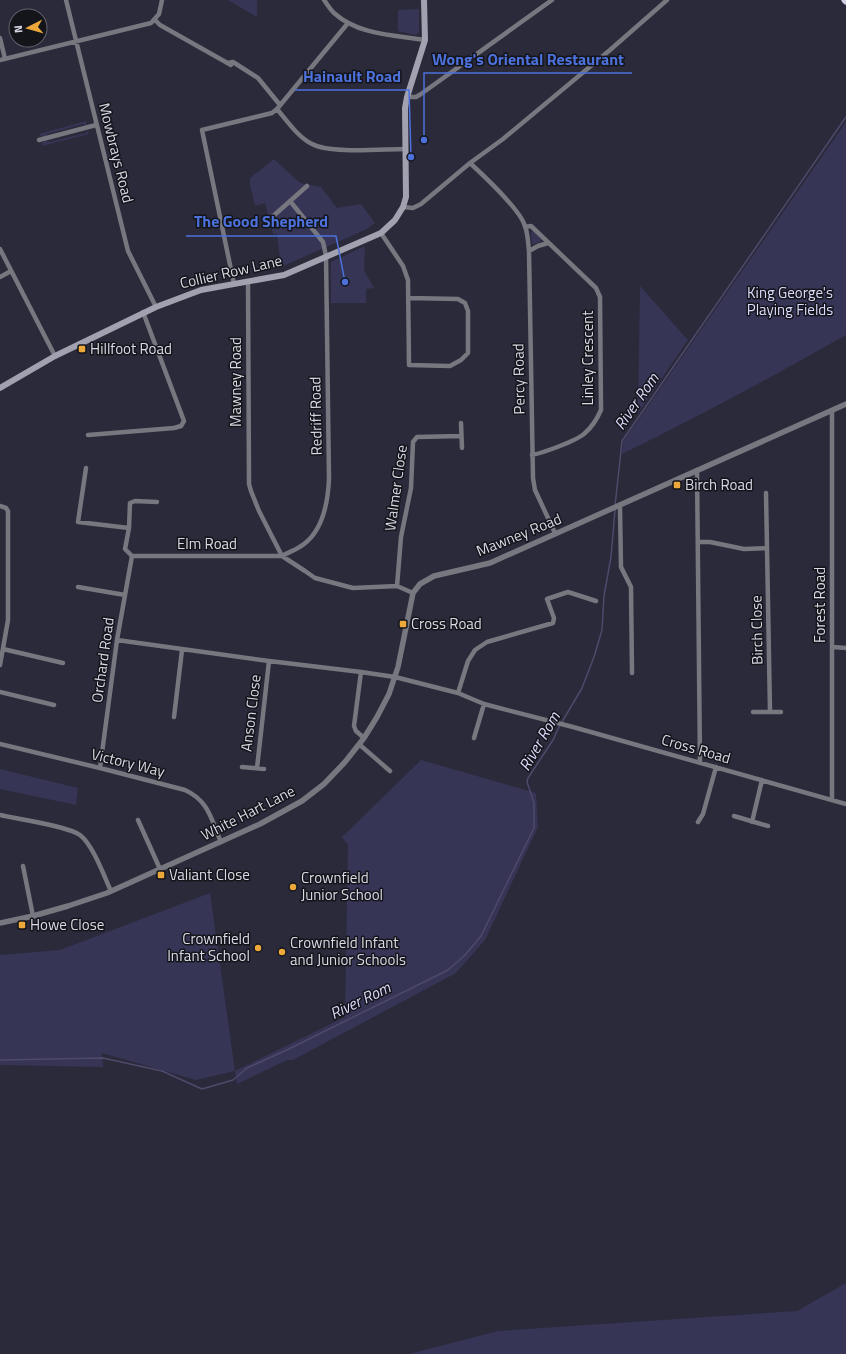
<svg xmlns="http://www.w3.org/2000/svg" width="846" height="1354" viewBox="0 0 846 1354" font-family="'Titillium Web',sans-serif">
	<rect width="100%" height="100%" fill="#2a2a3a"/>
	<path fill="#363556" d="M 228,0 L 257,0 L 257,17 Z
		M 419,9 L 419,32 L 416,35 L 398,31 L 398,10 Z
		M 86,121 L 86,126 L 83,124 L 47,134 L 46,137 L 42,137 L 39,134 Z
		M 846,122 L 846,335 C 772,377 698,417 622,454 L 623,442 Z
		M 87,130 L 89,134 L 42,146 L 43,142 L 46,141 L 50,142 L 86,133 Z
		M 274,159 L 300,183 L 321,187 L 337,208 L 361,204 L 375,223 L 367,229 L 281,267 L 277,234 L 273,234 L 265,203 L 255,206 L 250,185 L 250,178 Z
		M 533,231 L 541,239 L 540,242 L 534,244 L 532,244 L 531,234 L 531,232 Z
		M 365,246 L 364,270 L 374,288 L 366,289 L 366,303 L 331,303 L 331,262 Z
		M 640,286 L 688,340 L 638,413 Z
		M 421,760 L 536,793 L 538,827 L 485,940 L 456,973 L 293,1060 L 287,1060 L 237,1084 L 235,1071 L 196,1080 L 102,1053 L 103,1067 L 0,1065 L 0,955 L 60,950 L 210,893 L 235,1071 L 345,1017 L 348,845 L 342,837 Z
		M 0,769 L 78,788 L 76,805 L 0,789 Z
		M 846,1283 L 846,1354 L 409,1354 L 498,1331 L 797,1311 Z"/>
	<g fill="none" stroke-linecap="round" stroke-linejoin="round">
		<path stroke="#4f496b" stroke-width="1.5" d="M 615,506 L 622,441 L 846,117
			M 562,722 L 582,688 L 594,657 L 602,630 L 604,596 L 611,557 L 615,510
			M 0,1060 L 103,1058 L 162,1071 L 202,1089 L 233,1080 L 247,1068 L 289,1049 L 448,970 L 465,955 L 481,936 L 534,828 L 534,803 L 527,782 L 528,778 L 553,740 L 560,725"/>
		<path stroke="#77777f" stroke-width="4.5" d="M 66,0 L 128,251 L 156,307
			M 324,0 C 327,4 330,9 334,13 C 358,35 394,35 425,40
			M 155,20 L 160,25 L 231,65
			M 0,38 L 5,59
			M 0,60 L 151,23 L 159,14 L 162,0
			M 227,63 L 233,62 L 258,78 L 280,105
			M 407,97 L 416,97 L 421,94 L 552,0
			M 277,109 C 287,121 298,137 312,144 C 331,154 382,149 405,149
			M 39,140 L 96,125
			M 470,163 C 484,176 520,209 525,226 C 528,234 528,243 529,251 L 533,478 L 535,490 L 555,533
			M 403,207 L 413,208 L 421,204 L 470,163 L 503,139 L 610,50 L 667,0
			M 271,218 L 307,186
			M 525,227 L 531,226 L 596,288 L 600,297 L 601,410 C 597,419 592,427 585,433 C 577,441 542,453 532,455
			M 381,233 L 403,266 L 408,280 L 409,365 L 450,366 L 461,360 L 468,353 L 468,311 L 465,303 L 458,299 L 409,298
			M 0,249 L 55,356
			M 529,251 L 538,246 L 548,243
			M 0,277 L 11,271
			M 248,282 L 249,484 L 251,491 L 259,511 L 282,556 L 305,571 L 315,578 L 353,588 L 397,586 L 413,593
			M 234,284 L 202,130 L 272,113 L 277,109 L 348,23
			M 832,411 L 832,800
			M 461,423 L 462,448
			M 88,435 L 174,428 L 181,426 L 184,421 L 143,312
			M 86,468 L 78,522 L 129,528
			M 697,470 L 700,763
			M 766,493 L 770,711
			M 619,505 L 620,508 L 621,567 L 631,587 L 632,673
			M 0,506 L 6,508 L 8,511 L 8,620 L 0,665
			M 698,542 L 710,542 L 744,549 L 767,548
			M 132,556 L 282,556 C 289,552 298,549 304,544 C 324,529 328,501 329,479 L 326,256 L 323,242 L 290,201
			M 132,556 L 125,549 L 129,528 L 130,503 L 135,501 L 157,502
			M 397,586 L 401,537 L 411,488 L 413,442 L 417,437 L 461,436
			M 78,587 L 125,595
			M 117,640 L 269,661 L 361,672 L 395,677 L 458,693 L 484,704 L 573,727 L 846,804
			M 833,647 L 846,648
			M 3,649 L 63,663
			M 361,672 L 354,726 L 356,731 L 364,738
			M 0,692 L 54,705
			M 458,693 L 468,661 L 475,650 L 487,642 L 553,623 L 554,618 L 547,599 L 568,592 L 596,601
			M 753,712 L 781,712
			M 174,717 L 182,650
			M 474,738 L 484,704
			M 0,744 L 100,768 L 185,790 C 209,801 211,819 221,842
			M 360,745 L 390,771
			M 242,767 L 264,769
			M 100,768 L 117,640 L 132,556
			M 257,768 L 269,661
			M 0,815 C 17,819 68,826 80,835 C 93,845 104,876 111,891
			M 734,816 L 768,826
			M 138,820 L 160,869
			M 698,822 L 703,814 L 716,767
			M 752,822 L 762,780
			M 23,866 L 33,916"/>
		<path stroke="#77777f" stroke-width="5.5" d="M 0,923 L 33,916 L 68,906 L 107,893 L 260,824 L 302,801 L 324,784 L 345,762 L 364,738 L 377,717 L 389,694 L 398,667 L 413,593 L 420,584 L 434,576 L 490,563 L 846,404"/>
		<path stroke="#a1a1af" stroke-width="6" d="M 0,388 L 55,356 L 156,307 L 201,290 L 284,275 L 381,233 L 395,220 L 403,207 L 406,197 L 405,108 L 407,97 L 425,40 L 424,0"/>
		<path stroke="#d0d0e4" stroke-width="7" d="M 845,0 L 846,1"/>
	</g>
	<g fill="#eda83b" stroke="#14141b" stroke-width="1.5">
		<rect x="78" y="345" width="8" height="8" rx="2"/>
		<rect x="673" y="481" width="8" height="8" rx="2"/>
		<rect x="399" y="620" width="8" height="8" rx="2"/>
		<rect x="157" y="871" width="8" height="8" rx="2"/>
		<circle cx="293" cy="887" r="4"/>
		<rect x="18" y="921" width="8" height="8" rx="2"/>
		<circle cx="258" cy="948" r="4"/>
		<circle cx="282" cy="952" r="4"/>
	</g>
	<g text-anchor="middle" stroke-width="3" stroke-linejoin="round" paint-order="stroke">
		<g font-size="15" fill="#dadae5" stroke="#14141b">
			<text transform="translate(116 153) rotate(76)" y="5">Mowbrays Road</text>
			<text transform="translate(231 272) rotate(-13)" y="5">Collier Row Lane</text>
			<text transform="translate(588 358) rotate(-90)" y="5">Linley Crescent</text>
			<text transform="translate(519 379) rotate(-91)" y="5">Percy Road</text>
			<text transform="translate(236 382) rotate(-90)" y="5">Mawney Road</text>
			<text transform="translate(316 416) rotate(-91)" y="5">Redriff Road</text>
			<text transform="translate(396 488) rotate(-82)" y="5">Walmer Close</text>
			<text transform="translate(519 535) rotate(-22)" y="5">Mawney Road</text>
			<text x="207" y="549">Elm Road</text>
			<text transform="translate(820 605) rotate(-90)" y="5">Forest Road</text>
			<text transform="translate(757 630) rotate(-91)" y="5">Birch Close</text>
			<text transform="translate(103 660) rotate(-82)" y="5">Orchard Road</text>
			<text transform="translate(251 713) rotate(-83)" y="5">Anson Close</text>
			<text transform="translate(696 749) rotate(16)" y="5">Cross Road</text>
			<text transform="translate(128 763) rotate(14)" y="5">Victory Way</text>
			<text transform="translate(248 813) rotate(-27)" y="5">White Hart Lane</text>
		</g>
		<g font-size="15" fill="#dbdcfd" stroke="#14141b">
			<text x="790" y="298">King George's<tspan x="790" dy="17">Playing Fields</tspan></text>
		</g>
		<g font-size="15" fill="#dadae5" stroke="#14141b" text-anchor="start">
			<text x="90" y="354">Hillfoot Road</text>
			<text x="685" y="490">Birch Road</text>
			<text x="411" y="629">Cross Road</text>
			<text x="169" y="880">Valiant Close</text>
			<text x="301" y="883">Crownfield<tspan x="301" dy="17">Junior School</tspan></text>
			<text x="30" y="930">Howe Close</text>
			<text x="250" y="944" text-anchor="end">Crownfield<tspan x="250" dy="17">Infant School</tspan></text>
			<text x="290" y="948">Crownfield Infant<tspan x="290" dy="17">and Junior Schools</tspan></text>
		</g>
		<g font-size="16" font-style="italic" fill="#d8d8f9" stroke="#14141b">
			<text transform="translate(636 401) rotate(-55)" y="6">River Rom</text>
			<text transform="translate(539 741) rotate(-60)" y="6">River Rom</text>
			<text transform="translate(360 1000) rotate(-26)" y="6">River Rom</text>
		</g>
	</g>
	<path fill="none" stroke="#4c71db" stroke-width="1.5" d="M424 140L424 73H632M411 157L409 90H295M345 282L336 236H186"/>
	<g fill="#4c71db" stroke="#14141b" stroke-width="1.5">
		<circle cx="424" cy="140" r="4"/>
		<circle cx="411" cy="157" r="4"/>
		<circle cx="345" cy="282" r="4"/>
	</g>
	<g font-size="16" text-anchor="middle" font-weight="bold" fill="#4c71db" stroke="#14141b" stroke-width="3" stroke-linejoin="round" paint-order="stroke">
		<text x="528" y="65">Wong's Oriental Restaurant</text>
		<text x="352" y="82">Hainault Road</text>
		<text x="261" y="227">The Good Shepherd</text>
	</g>
	<g transform="translate(28 28) rotate(264)"><circle r="19" fill="#14141b" stroke="#63636c"/>
	<path d="M0-3L7 15L0 10L-7 15Z" fill="#eda83b"/>
	<text y="-6" font-size="11" font-weight="bold" text-anchor="middle" fill="#dadae5">N</text>
	</g>
</svg>
